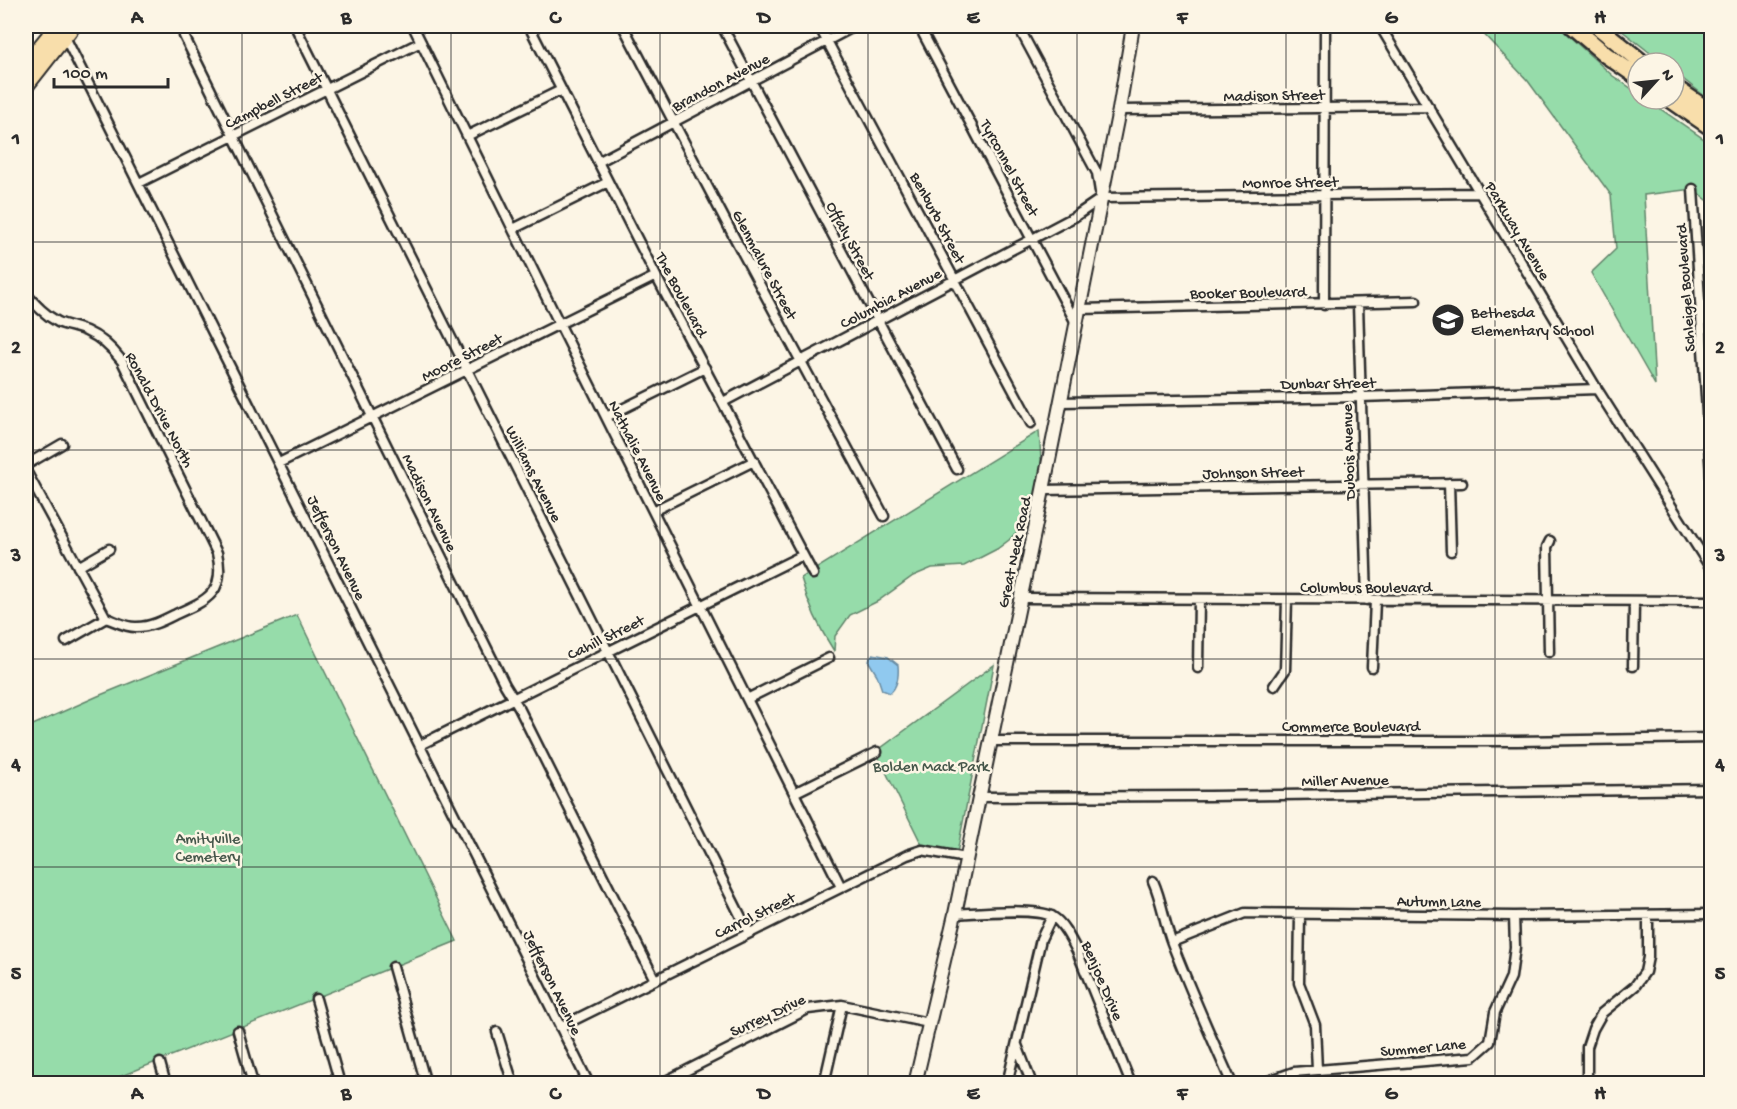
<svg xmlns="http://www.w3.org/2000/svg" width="1737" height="1109" viewBox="0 0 1737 1109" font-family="'Gochi Hand',sans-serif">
	<rect width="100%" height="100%" fill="#fcf5e5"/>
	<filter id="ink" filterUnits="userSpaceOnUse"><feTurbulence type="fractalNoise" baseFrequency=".0167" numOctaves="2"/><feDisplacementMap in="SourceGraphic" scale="12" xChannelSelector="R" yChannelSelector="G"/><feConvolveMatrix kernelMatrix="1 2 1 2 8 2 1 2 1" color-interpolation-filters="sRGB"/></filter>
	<g filter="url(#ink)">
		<path fill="#96dcaa" stroke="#60846a" stroke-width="1.5" d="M 1476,26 L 1558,26 L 1613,76 L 1638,93 L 1638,99 L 1646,99 L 1711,144 L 1711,203 L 1693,189 L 1644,195 L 1655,385 L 1591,273 L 1616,249 L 1611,195 L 1528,81 Z
			M 1616,26 L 1709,26 L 1712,29 L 1711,101 L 1674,72 L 1674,63 L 1663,63 Z
			M 1039,431 L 1042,473 L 1029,519 L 1009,540 L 997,549 L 964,566 L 932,568 L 913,576 L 878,601 L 850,615 L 835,636 L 834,651 C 819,628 808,604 801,578 Z
			M 297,615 L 457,941 L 104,1083 L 26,1084 L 26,728 L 98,696 Z
			M 994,665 L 957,853 L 923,847 L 879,758 L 881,748 Z"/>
		<path fill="#90c9ef" stroke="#688aa1" stroke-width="1.5" d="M 873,654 L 888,657 L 898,665 C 899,676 898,686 890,693 L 882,690 L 877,675 L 869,662 L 870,657 Z"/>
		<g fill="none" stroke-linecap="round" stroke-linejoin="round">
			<g stroke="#2b2b2b" stroke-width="13">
				<path id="minor" d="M 295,26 L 749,933
					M 413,26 L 559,323 L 841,887
					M 529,26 L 656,276 L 813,574
					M 623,26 L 733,235 L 884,516
					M 722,26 L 957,469
					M 819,26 L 1031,423
					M 919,26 L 1076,323
					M 1018,26 L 1097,173 L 1100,192
					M 1380,26 L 1597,389 L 1712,570
					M 63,33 L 589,1084
					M 184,36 L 505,685 L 519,708 L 655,980
					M 1119,110 L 1429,107
					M 467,136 L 561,90
					M 598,162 L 855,26
					M 139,183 L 421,42
					M 1693,189 L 1712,492
					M 1102,198 L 1479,193
					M 513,229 L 608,182
					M 26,294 C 36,305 45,315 58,322 C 67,326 77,327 86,331 C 102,338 112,348 122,361 L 217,553 C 226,592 208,600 176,614 C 164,620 151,627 137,627 C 127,628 115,621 106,618
					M 1358,304 L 1367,600
					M 1324,305 L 1325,26
					M 1080,309 L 1416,301
					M 723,402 L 1074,217 L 1102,198
					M 1061,402 L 1361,397 L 1597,389
					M 606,417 L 705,368
					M 279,463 L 656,276
					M 26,465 L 62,444
					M 26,471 L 106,618
					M 1449,483 L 1451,551
					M 1043,490 L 1462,483
					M 653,511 L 754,461
					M 78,567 L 109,549
					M 1021,598 L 1712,601
					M 66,641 L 106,618
					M 1549,652 L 1547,547 L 1550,541
					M 1633,666 L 1634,602
					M 1372,667 L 1375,601
					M 1198,668 L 1199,599
					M 1274,686 L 1285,670 L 1287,600
					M 747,699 L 829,658
					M 990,741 L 1517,741 L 1712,738
					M 420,745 L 803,555
					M 794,793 L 877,752
					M 978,797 L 1210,796 L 1712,789
					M 1153,881 C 1162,901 1164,922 1172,943 C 1190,990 1211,1037 1232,1084
					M 955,914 C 975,913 1037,907 1053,917 C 1064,924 1071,940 1077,951 L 1131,1084
					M 1300,914 L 1299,983 L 1315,1025 L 1317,1070
					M 1172,942 L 1245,913 L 1514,916 L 1712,914
					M 393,967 L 426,1084
					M 316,999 L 340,1084
					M 560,1027 L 907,855 L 922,850 L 966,858
					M 238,1031 L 253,1084
					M 497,1032 L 513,1084
					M 1017,1045 L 1032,1084
					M 160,1063 L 166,1084
					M 1701,1083 L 1712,1079
					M 660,1084 L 808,1009 L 842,1005 L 929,1023
					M 824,1084 L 842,1005
					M 1007,1084 L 1041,939 L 1052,916
					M 1260,1084 L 1294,1072 L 1473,1057 L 1490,1042 L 1495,1012 L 1511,977 L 1515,947 L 1514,916
					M 1587,1084 L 1587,1047 L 1593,1029 L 1602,1013 L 1635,986 L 1645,972 L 1648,957 L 1648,915"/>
			</g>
			<g stroke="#2b2b2b" stroke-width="16">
				<path id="secondary" d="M 915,1084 L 955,914 L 1043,490 L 1119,110 L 1133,26"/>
			</g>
			<g stroke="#2b2b2b" stroke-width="18">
				<path id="primary" d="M 26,64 L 57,26
					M 26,86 L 73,26"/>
			</g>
			<g stroke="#2b2b2b" stroke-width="20">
				<path id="motorway" d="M 1572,26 L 1606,55 L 1638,77
					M 1597,26 L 1643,63
					M 1674,87 L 1712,113
					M 1670,99 L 1712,128"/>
			</g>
			<use href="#minor" stroke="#fcf5e5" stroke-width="8"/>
			<use href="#secondary" stroke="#fcf5e5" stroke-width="12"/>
			<use href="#primary" stroke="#f8deab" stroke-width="14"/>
			<use href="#motorway" stroke="#f8deab" stroke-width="15"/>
		</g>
	</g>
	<path fill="none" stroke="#2b2b2b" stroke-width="1.5" stroke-opacity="0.55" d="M 242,26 L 242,1084M 451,26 L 451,1084M 660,26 L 660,1084M 868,26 L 868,1084M 1077,26 L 1077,1084M 1286,26 L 1286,1084M 1495,26 L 1495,1084M 26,242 L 1712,242M 26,450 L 1712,450M 26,659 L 1712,659M 26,867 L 1712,867"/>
	<defs>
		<g id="school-disc" transform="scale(1.725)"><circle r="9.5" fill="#2b2b2b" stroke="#fcf5e5"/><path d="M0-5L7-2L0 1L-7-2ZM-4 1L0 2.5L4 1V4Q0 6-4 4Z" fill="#fff"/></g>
	</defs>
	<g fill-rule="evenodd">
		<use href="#school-disc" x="1448" y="320"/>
	</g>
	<g text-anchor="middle" stroke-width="5" stroke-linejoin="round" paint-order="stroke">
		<g font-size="16" fill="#2b2b2b" stroke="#fcf5e5">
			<text transform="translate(720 81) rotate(-28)" y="6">Brandon Avenue</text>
			<text transform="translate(1274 94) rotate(-1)" y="6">Madison Street</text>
			<text transform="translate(273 99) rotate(-27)" y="6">Campbell Street</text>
			<text transform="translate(1011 167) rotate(62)" y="6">Tyrconnel Street</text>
			<text transform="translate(1290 181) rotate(-1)" y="6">Monroe Street</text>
			<text transform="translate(939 217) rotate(62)" y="6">Benburb Street</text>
			<text transform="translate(1519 230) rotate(59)" y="6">Parkway Avenue</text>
			<text transform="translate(852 240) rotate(62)" y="6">Offaly Street</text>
			<text transform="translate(766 264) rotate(62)" y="6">Glenmalure Street</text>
			<text transform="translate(1684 288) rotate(-94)" y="6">Schleigel Boulevard</text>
			<text transform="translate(1248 291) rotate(-1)" y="6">Booker Boulevard</text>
			<text transform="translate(683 294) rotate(62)" y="6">The Boulevard</text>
			<text transform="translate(890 297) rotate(-28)" y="6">Columbia Avenue</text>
			<text transform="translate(461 356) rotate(-27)" y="6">Moore Street</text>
			<text transform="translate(1328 382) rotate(-1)" y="6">Dunbar Street</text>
			<text transform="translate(161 409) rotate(62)" y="6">Ronald Drive North</text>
			<text transform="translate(639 450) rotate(63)" y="6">Nathalie Avenue</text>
			<text transform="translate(1347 452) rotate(-92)" y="6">Dubois Avenue</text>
			<text transform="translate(1253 471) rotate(-1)" y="6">Johnson Street</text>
			<text transform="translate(535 473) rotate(63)" y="6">Williams Avenue</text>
			<text transform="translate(431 502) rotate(64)" y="6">Madison Avenue</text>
			<text transform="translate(338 547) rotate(64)" y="6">Jefferson Avenue</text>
			<text transform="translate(1013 552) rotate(-78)" y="6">Great Neck Road</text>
			<text x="1366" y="592">Columbus Boulevard</text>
			<text transform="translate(605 636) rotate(-26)" y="6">Cahill Street</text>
			<text x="1351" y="731">Commerce Boulevard</text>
			<text transform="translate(1345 779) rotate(-1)" y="6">Miller Avenue</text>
			<text transform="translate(1439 900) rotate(1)" y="6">Autumn Lane</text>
			<text transform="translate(754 914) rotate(-26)" y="6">Carrol Street</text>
			<text transform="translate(1104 980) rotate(67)" y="6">Benjoe Drive</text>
			<text transform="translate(554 982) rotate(64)" y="6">Jefferson Avenue</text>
			<text transform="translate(767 1014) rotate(-25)" y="6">Surrey Drive</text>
			<text transform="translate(1423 1046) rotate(-5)" y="6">Summer Lane</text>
		</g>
		<g font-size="16" fill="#2b2b2b" stroke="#fcf5e5" text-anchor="start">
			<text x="1471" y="317">Bethesda<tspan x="1471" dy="18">Elementary School</tspan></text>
		</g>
		<g font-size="16" fill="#46574b" stroke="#fcf5e5">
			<text x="931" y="771">Bolden Mack Park</text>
			<text x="208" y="843">Amityville<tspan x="208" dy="18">Cemetery</tspan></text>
		</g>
	</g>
	<rect width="1737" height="1109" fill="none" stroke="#fcf5e5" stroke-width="66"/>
	<g transform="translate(1656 81) rotate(63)"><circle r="28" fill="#fcf5e5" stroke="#a8a49b" stroke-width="1.5"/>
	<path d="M0-4.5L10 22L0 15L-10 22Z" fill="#2b2b2b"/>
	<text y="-9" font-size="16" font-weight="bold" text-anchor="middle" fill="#2b2b2b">N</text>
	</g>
	<path d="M54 78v9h114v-9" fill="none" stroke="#2b2b2b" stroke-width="3"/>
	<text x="63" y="78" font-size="18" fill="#2b2b2b" stroke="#fcf5e5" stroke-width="4.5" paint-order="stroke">100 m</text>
	<rect x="33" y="33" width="1671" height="1043" fill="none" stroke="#2b2b2b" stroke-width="2"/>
	<g font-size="20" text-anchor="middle" font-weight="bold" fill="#2b2b2b">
		<text x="137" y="23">A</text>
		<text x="346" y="23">B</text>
		<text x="555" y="23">C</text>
		<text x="764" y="23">D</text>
		<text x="973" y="23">E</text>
		<text x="1182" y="23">F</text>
		<text x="1391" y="23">G</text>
		<text x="1600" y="23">H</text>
		<text x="16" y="144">1</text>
		<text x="1720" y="144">1</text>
		<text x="16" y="353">2</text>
		<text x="1720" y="353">2</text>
		<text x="16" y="561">3</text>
		<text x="1720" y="561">3</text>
		<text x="16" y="770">4</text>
		<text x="1720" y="770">4</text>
		<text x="16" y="979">5</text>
		<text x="1720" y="979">5</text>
		<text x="137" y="1099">A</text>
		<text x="346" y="1099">B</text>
		<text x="555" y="1099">C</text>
		<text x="764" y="1099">D</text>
		<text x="973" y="1099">E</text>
		<text x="1182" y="1099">F</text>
		<text x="1391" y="1099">G</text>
		<text x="1600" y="1099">H</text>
	</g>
</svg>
